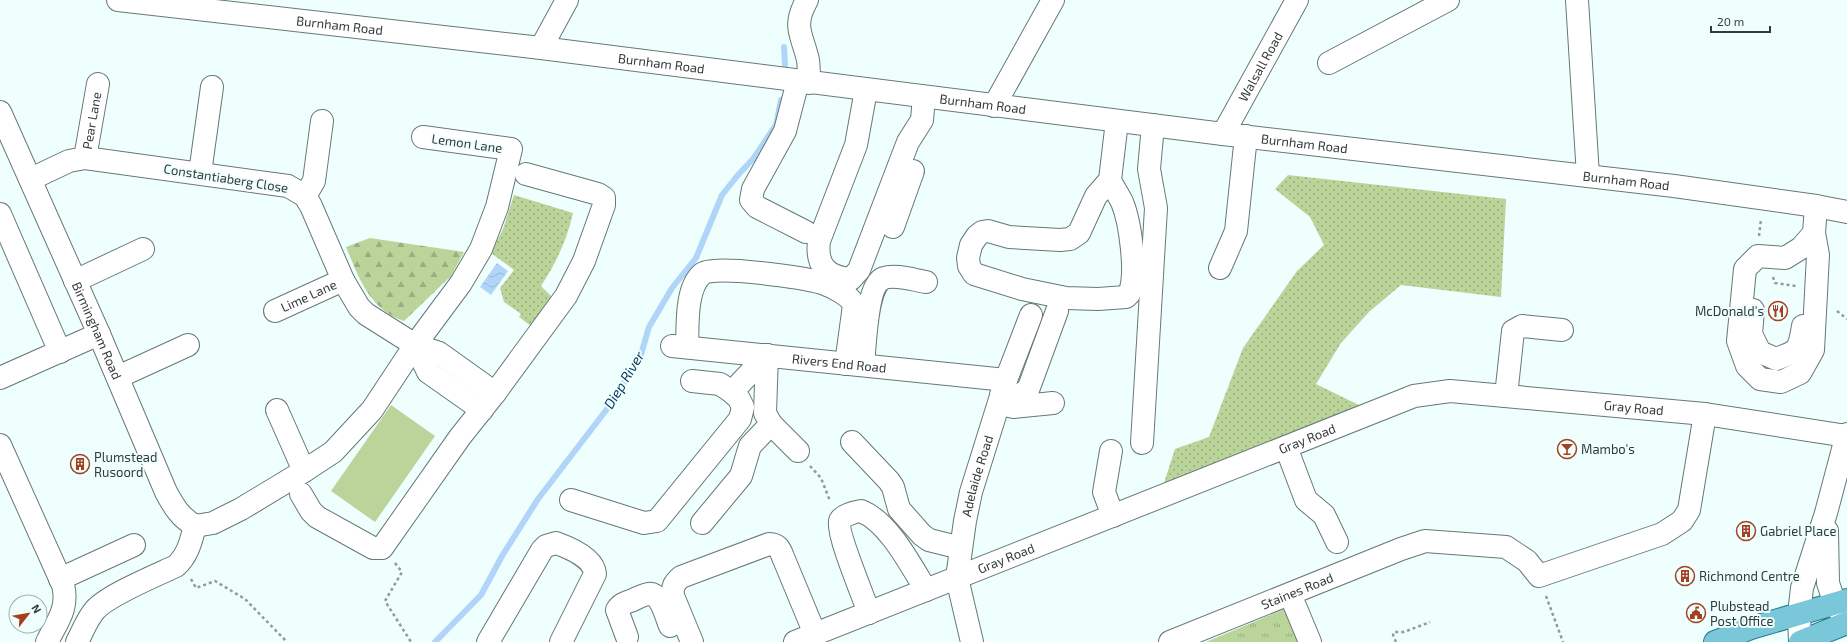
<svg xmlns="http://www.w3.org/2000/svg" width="1847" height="642" viewBox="0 0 1847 642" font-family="'Exo 2',sans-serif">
	<defs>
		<pattern id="grass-tufts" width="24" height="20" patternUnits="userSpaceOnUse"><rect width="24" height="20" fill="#bbd49a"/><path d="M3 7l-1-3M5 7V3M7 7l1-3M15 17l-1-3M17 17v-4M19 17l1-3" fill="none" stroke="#99ad7f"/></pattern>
		<pattern id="forest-firs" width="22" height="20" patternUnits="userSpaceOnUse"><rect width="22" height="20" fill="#bbd49a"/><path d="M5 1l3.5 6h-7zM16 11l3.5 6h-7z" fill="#99ad7f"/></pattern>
		<pattern id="park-dots" width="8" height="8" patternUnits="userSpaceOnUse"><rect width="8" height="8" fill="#bbd49a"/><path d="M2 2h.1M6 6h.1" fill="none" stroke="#99ad7f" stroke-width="1.8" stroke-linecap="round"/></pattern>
		<pattern id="water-waves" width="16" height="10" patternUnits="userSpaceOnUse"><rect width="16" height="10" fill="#b0d5f9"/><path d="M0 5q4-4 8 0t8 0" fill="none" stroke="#98b8d6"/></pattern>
	</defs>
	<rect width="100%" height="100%" fill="#effffd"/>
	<path fill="url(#grass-tufts)" d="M 1287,608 L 1301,642 L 1206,642 Z"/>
	<path fill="url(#forest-firs)" d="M 370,238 L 464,252 L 451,276 L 404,321 C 369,309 359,278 346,247 Z"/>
	<path fill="url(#park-dots)" d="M 1288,175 L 1506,199 L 1501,297 L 1401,285 L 1369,312 L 1341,343 L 1316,384 L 1363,407 L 1163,486 L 1175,449 L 1209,437 L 1243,348 L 1297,271 L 1324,245 L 1310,217 L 1275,189 Z
		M 514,195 L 573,213 C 567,240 556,263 541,286 L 552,297 L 531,326 L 519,317 L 521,314 L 504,302 L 500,288 L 514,270 L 491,253 L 503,229 Z"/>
	<path fill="#bbd49a" d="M 391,405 L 435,436 L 375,522 L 331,491 Z"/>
	<path fill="url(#water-waves)" d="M 497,263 L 508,271 L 491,295 L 480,287 Z"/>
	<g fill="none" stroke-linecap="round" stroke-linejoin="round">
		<path stroke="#b0d5f9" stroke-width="6" d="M 784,47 L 785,65
			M 435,642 L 481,595 L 502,556 L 538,499 L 607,409 L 640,358 L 649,327 L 672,288 L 696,258 L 722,195 L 738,175 L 753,159 L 776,125 L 781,100"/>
		<g stroke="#667876" stroke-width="24">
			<g id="minor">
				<path id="s1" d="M 118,0 L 541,48 L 1223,134 L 1674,186 L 1816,206 L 1847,212"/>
				<path d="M 807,0 C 792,27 802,34 808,60 C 809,67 809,75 809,83"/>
				<path d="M 1577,0 L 1588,176"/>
				<path d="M 541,48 L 567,0"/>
				<path d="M 1329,63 L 1448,0"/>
				<path d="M 798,81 L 785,131 L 753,189 L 751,200 L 757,207 L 806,232"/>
				<path d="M 866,90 L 856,145 L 819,241 C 816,265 826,277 851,279 L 859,270 L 908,142 L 922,120 L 924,97"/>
				<path d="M 994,106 L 1053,0"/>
				<path id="s2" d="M 0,112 L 99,334 L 166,492 C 174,507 180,517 195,526 L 213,523 L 241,509 L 304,471 L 333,452 L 372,410 L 415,345 L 461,283 L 481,249 L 497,207 L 511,149 L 423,137"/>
				<path id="s3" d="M 1223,134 L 1297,0"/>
				<path id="s4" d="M 85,158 L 98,84"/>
				<path d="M 200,173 L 212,87"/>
				<path d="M 31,179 L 69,161 L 85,158 L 288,186 L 305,196 L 311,206 L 343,280 L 359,307 L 366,314 L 415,345 L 439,353 L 495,393"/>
				<path d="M 1110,180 C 1113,187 1118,194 1122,202 C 1130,221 1138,275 1129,294 L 1126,297 L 1098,299 L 1066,298 L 1022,289 L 974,274 L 969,266 L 968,258 L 971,245 L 977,236 L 982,232 L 988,231 L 1009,237 L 1060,240 L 1070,239 L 1079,233 L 1096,196 L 1110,180 L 1117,121"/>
				<path d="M 305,196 L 314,181 L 322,121"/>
				<path d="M 0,214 L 60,352"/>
				<path d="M 893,227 L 913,171"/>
				<path d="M 1814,233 L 1801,248 L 1785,258 L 1758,256 L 1745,269 L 1738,341 L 1747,366 L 1760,379 L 1781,382 L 1800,373 L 1813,350 L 1818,255 L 1814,233 L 1816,206"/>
				<path d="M 1220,268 L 1236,231 L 1246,136"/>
				<path d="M 75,281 L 143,249"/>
				<path d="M 1753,310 L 1751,334 L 1760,352 L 1776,359 C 1799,351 1799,350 1803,326"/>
				<path id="s5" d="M 275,311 L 343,280"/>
				<path d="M 415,345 L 428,372 L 482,410"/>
				<path id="s6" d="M 672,346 L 1006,380"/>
				<path d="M 687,347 C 688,327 685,289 702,274 C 713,264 805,278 822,283 C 833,287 850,295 854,305 L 846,364"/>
				<path d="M 863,365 C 865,348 866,284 884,278 C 895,274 914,280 926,282"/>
				<path d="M 118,377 L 188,345"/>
				<path d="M 0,378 L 99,334"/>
				<path d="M 692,381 L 720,384 L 732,392 L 767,355"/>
				<path d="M 1001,395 L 1018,396 L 1028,390 L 1057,311"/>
				<path d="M 1506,396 L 1513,331 L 1522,326 L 1562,330"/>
				<path d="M 1004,405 L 1014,407 L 1053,403"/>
				<path d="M 277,410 L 304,471"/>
				<path d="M 771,424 L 798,451"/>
				<path d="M 852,442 L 889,481 L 893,487 L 899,509 L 922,535 L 929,540 L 961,548"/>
				<path d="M 1142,443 L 1156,208 L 1149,169 L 1153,125"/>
				<path d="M 0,445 L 63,585 C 69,608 57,622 47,642"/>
				<path d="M 1286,447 L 1306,500 L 1324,515 L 1337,542"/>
				<path d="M 1111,451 L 1104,492 L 1113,516"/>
				<path d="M 301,494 L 311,511 L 317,517 L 373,548 L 382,548 L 460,437 L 495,393 L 566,296 L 584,261 L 604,205 L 604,198 L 598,194 L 526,174"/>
				<path d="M 571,500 L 644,523 L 657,521 L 740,419 L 743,407 L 739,399 L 732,392"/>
				<path d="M 702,523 L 741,476 L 750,446 L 771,424 L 765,413 L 767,355"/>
				<path d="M 1827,531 L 1828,583 L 1835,604 L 1846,620"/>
				<path d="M 60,579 L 134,545"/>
				<path d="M 1290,594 L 1310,642"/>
				<path d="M 869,613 C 864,598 836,532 840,521 C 842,515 855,512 861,511 C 889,522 911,566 926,590"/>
				<path d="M 627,637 L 617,610 C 620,604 627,602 633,600 C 637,598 643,595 648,594 C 661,592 666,617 670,626"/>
				<path d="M 77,642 C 83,631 87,619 95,610 C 108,595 157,575 176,566 C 188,555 191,541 195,526"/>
				<path d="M 488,642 L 542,550 L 546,546 L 556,543 C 570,548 594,558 595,574 L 561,642"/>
				<path d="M 692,642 L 673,596 C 672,587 674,583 681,577 L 769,544 C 778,544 780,549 783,557 L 815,634"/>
				<path id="s7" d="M 795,642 L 1414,396 L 1450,391 L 1705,414 L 1846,436"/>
				<path id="s8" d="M 972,642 L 957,578 L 965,521 L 971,492 L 1006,380 L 1031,315"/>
				<path id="s9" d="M 1170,642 L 1401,549 L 1425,541 L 1506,547 L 1527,561 L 1539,576 L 1662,534 L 1682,521 L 1689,510 L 1705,414"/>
				<path d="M 1800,642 L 1799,614 L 1802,588 L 1826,513 L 1847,434"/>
			</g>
		</g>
		<g stroke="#267d90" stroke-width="24">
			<path id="major" d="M 1715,642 L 1751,628 L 1847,600
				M 1800,642 L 1847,623"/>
		</g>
		<path stroke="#909c9b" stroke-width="2.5" stroke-dasharray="3 3" stroke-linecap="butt" d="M 1759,236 L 1761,219
			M 1773,277 L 1775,283 L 1796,286
			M 1837,311 L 1847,319
			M 810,466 L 821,478 L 830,501
			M 395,563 L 402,572 L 385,601 L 411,642
			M 191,579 L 196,588 L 215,581 L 245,599 L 287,642
			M 1546,596 L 1563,642
			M 1396,642 L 1393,635 L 1394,632 L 1404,632 L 1430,622"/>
		<use href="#minor" stroke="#fff" stroke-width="22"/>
		<use href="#major" stroke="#79c7d9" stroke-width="22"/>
	</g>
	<defs>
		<g id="restaurant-ring" transform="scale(1)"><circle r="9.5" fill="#effffd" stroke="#a63e20" stroke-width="1.5"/><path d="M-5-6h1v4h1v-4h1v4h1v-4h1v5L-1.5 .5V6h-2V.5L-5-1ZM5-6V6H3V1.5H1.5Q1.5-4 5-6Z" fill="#a63e20"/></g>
		<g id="bar-ring" transform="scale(1)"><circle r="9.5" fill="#effffd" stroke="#a63e20" stroke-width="1.5"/><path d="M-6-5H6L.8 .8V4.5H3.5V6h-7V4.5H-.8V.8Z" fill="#a63e20"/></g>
		<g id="building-ring" transform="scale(1)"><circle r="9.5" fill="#effffd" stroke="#a63e20" stroke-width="1.5"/><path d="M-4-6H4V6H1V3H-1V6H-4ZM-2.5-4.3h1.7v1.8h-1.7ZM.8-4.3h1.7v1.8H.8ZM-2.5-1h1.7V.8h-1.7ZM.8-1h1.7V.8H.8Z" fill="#a63e20"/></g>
		<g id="civic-ring" transform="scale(1)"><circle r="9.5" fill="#effffd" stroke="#a63e20" stroke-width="1.5"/><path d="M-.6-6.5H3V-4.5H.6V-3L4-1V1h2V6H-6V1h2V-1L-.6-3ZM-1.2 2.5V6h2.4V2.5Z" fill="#a63e20"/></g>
	</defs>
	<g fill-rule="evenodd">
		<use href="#restaurant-ring" x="1778" y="311"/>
		<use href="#bar-ring" x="1567" y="449"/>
		<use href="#building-ring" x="80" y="464"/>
		<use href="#building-ring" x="1746" y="531"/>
		<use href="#building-ring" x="1685" y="576"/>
		<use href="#civic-ring" x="1696" y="613"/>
	</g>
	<g text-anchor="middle" stroke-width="4" stroke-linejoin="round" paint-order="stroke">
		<g font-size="13" fill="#333b3a" stroke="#effffd">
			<text dy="5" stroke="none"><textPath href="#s1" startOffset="223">Burnham Road</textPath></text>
			<text dy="5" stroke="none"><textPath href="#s1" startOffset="547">Burnham Road</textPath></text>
			<text dy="5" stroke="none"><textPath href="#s3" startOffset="77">Walsall Road</textPath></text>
			<text dy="5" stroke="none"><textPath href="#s1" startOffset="871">Burnham Road</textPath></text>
			<text dy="5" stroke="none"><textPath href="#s4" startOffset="38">Pear Lane</textPath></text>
			<text transform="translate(467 143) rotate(8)" y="5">Lemon Lane</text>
			<text dy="5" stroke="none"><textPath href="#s1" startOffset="1195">Burnham Road</textPath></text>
			<text transform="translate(226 178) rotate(9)" y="5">Constantiaberg Close</text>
			<text dy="5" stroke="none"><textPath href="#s1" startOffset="1519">Burnham Road</textPath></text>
			<text dy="5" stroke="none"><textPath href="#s5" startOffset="37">Lime Lane</textPath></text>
			<text dy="5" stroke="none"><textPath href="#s2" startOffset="239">Birmingham Road</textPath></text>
			<text dy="5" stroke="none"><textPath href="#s6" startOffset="168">Rivers End Road</textPath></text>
			<text dy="5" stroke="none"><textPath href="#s7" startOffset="887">Gray Road</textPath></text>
			<text dy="5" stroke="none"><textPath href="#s7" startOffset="551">Gray Road</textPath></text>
			<text dy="5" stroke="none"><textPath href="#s8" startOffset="170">Adelaide Road</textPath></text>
			<text dy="5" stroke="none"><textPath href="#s7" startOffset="227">Gray Road</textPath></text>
			<text dy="5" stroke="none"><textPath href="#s9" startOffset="137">Staines Road</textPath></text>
		</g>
		<g font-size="13" fill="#333b3a" stroke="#effffd" text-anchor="start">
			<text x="1764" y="316" text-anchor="end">McDonald's</text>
			<text x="1581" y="454">Mambo's</text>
			<text x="94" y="462">Plumstead<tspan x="94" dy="15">Rusoord</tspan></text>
			<text x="1760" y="536">Gabriel Place</text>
			<text x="1699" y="581">Richmond Centre</text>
			<text x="1710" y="611">Plubstead<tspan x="1710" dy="15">Post Office</tspan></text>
		</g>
		<g font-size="14" font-style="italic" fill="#0d3b61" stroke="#effffd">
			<text transform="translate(624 380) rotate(-59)" y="5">Diep River</text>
		</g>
	</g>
	<g transform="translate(28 614) rotate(59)"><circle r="19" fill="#effffd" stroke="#a4b1af"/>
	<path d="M0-3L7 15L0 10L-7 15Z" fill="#a63e20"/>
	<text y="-6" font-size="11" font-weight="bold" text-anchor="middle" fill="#333b3a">N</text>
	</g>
	<path d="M1711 26v6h59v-6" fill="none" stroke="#333b3a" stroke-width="2"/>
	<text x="1717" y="26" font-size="12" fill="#333b3a" stroke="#effffd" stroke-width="3" paint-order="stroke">20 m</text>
</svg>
